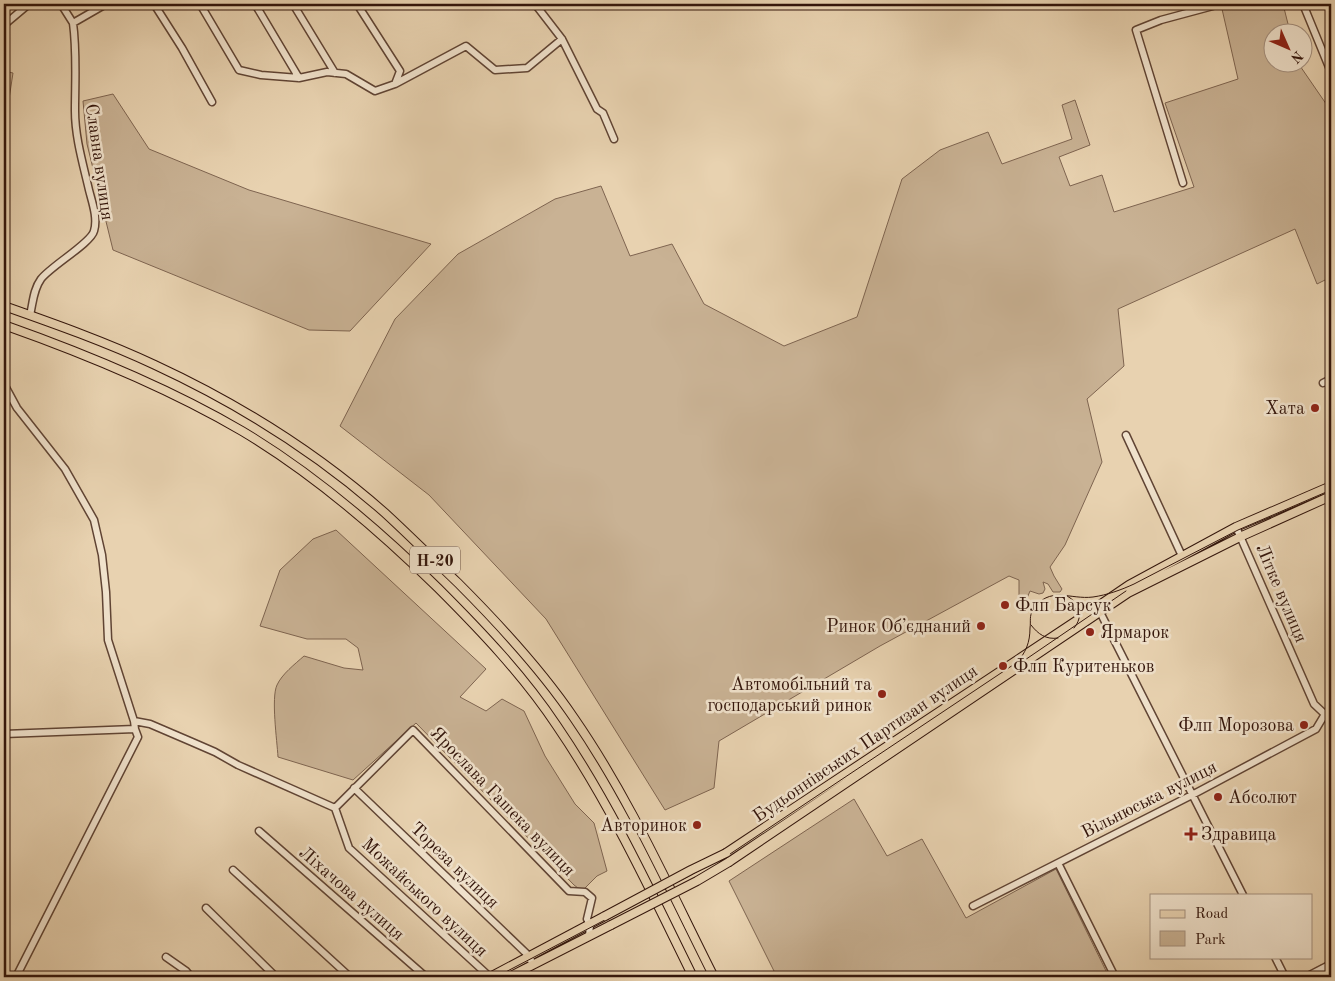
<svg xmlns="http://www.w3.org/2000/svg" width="1335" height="981" viewBox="0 0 1335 981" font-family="'Old Standard TT',serif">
	<rect width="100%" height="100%" fill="#e8d2b0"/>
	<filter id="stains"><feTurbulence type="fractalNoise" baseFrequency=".004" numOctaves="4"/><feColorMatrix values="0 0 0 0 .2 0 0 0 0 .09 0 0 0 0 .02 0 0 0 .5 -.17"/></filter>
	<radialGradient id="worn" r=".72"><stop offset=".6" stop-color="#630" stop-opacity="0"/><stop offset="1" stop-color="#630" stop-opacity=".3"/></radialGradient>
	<path fill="#c9b294" stroke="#7e6450" d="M 1247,4 L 1283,4 L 1290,32 L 1272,32 L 1272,62 L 1298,63 L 1331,111 L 1331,277 L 1317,284 L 1295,229 L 1118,309 L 1124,366 L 1087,399 L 1102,462 L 1065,545 L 1050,567 L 1054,576 L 1062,589 L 1060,592 L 1053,592 L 1048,584 L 1043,582 L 1045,589 L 1043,593 L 1039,594 L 1030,591 L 1023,608 L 1020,608 L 1019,605 L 1019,580 L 1009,576 L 880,646 L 719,741 L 714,788 L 665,810 L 546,619 L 429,495 L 340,426 L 395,319 L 458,254 L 555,199 L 601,186 L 630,256 L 672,244 L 704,304 L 784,346 L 857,317 L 902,179 L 940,150 L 988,132 L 1002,164 L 1072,139 L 1062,105 L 1075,100 L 1090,145 L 1059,157 L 1070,186 L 1102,175 L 1114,212 L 1194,187 L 1165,103 L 1238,79 L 1222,9 Z
		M 4,71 L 13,73 L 7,112 L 4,112 Z
		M 113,94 L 149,149 L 249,190 L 431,244 L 350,331 L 309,330 L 113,250 L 87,144 L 83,101 Z
		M 336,530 L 486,669 L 460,697 L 486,711 L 502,699 L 524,711 L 545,756 L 575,804 L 594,823 L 607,871 L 597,876 L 582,891 L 574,885 L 416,723 L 353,780 L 278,757 C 277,740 271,698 277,685 C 282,674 295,664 304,656 L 344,668 L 363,670 L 358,648 L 346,639 L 307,639 L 260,626 L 280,570 L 313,539 Z
		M 854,799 L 887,856 L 922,839 L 966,918 L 1056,869 L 1109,977 L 777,977 L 729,881 Z"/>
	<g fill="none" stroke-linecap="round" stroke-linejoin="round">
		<g stroke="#604434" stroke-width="9">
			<path id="minor" d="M 61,4 L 73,23
				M 154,4 L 182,48 L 212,102
				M 200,4 L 239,70 L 261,75 L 299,78 L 327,72 L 346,74 L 375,91 L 395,84 L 466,46 L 495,70 L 527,68 L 562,39
				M 255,4 L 299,78
				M 293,4 L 335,73
				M 357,4 L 400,71 L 395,84
				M 535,4 L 562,39 L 597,109 L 603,113 L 614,139
				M 1303,4 L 1331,72
				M 4,25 L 29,4
				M 1183,183 L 1136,30 L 1161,20 L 1213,6
				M 30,315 C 33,303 33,290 41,279 C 51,266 91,243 94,231 C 98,218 92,202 89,190 C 83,164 75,137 75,111 C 75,81 77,52 73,23 L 106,4
				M 1323,383 L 1331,379
				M 4,384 L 17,408 L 65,469 L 94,520 L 102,555 L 106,592 L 108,640 L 134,721 L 135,729 L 4,734
				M 1126,435 L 1182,556
				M 1236,527 L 1314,704 L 1331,720
				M 1098,608 L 1243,895
				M 134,721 L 150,724 L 192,742 L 215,752 L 238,765 L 335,808 L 413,730 L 569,891 L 585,892 L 592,898 L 587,919 L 590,925 L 589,936
				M 354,788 L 529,956 L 533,965
				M 335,808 L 349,848 L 490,977
				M 259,831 L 426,977
				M 1058,863 L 1115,977
				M 233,870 L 350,977
				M 973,906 L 1192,795 L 1316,729 L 1325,714 L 1331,711
				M 206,908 L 276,977
				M 166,957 L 186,971 L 191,977
				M 1275,957 L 1285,977
				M 1323,968 L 1328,977
				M 16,977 L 138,737 L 135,729
				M 1306,977 L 1331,964"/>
		</g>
		<g stroke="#33150b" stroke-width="10">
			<path id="major" d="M 4,306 C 55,324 106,342 155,365 C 237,403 317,453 385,513 C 410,536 434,560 458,583 C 500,625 541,669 574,718 C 630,799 670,890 714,977
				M 4,325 C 86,354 167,387 242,431 C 314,474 378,529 438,588 C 481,631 523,675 557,726 C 611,805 651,892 693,977
				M 726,853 L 1079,619 L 1129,585 L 1236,527 L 1331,486
				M 729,862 L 1128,593 L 1242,536 L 1331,496
				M 490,977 L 605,916
				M 509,977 L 611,925"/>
		</g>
		<use href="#minor" stroke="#f0e2cc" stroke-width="6"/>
		<use href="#major" stroke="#e8d2b0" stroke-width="8"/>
		<path stroke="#33150b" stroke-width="1" d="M 1067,596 C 1080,603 1084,616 1074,628
			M 1031,625 C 1038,634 1046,640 1058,638
			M 1019,664 L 1126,591
			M 496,977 L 727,856 L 1016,663 C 1026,653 1030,642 1030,628 C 1031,621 1029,616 1033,610 C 1049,585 1070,600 1093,597 C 1107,595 1121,590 1134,584 L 1238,530 L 1331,490"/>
		<g stroke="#33150b" stroke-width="10" stroke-linecap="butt">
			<path id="major-bridge" d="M 605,916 L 691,870 L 726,853
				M 611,925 L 697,881 L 729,862"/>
		</g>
		<use href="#major-bridge" stroke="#e8d2b0" stroke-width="8"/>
	</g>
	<g fill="#8f2418" stroke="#f0e2cc" stroke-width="2">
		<circle cx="1315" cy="408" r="5"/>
		<circle cx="1005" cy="605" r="5"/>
		<circle cx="981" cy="626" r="5"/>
		<circle cx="1090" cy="632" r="5"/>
		<circle cx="1003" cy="666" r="5"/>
		<circle cx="882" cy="694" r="5"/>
		<circle cx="1304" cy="725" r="5"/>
		<circle cx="1218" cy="797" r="5"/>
		<circle cx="697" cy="825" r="5"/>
		<path d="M1188.5 826.5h5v5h5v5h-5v5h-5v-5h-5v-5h5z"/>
	</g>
	<g text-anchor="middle" stroke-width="5" stroke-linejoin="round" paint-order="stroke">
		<rect fill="#f0e2cc" stroke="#6c5245" stroke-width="1" x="410" y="546.5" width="50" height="27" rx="4"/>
		<g font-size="16" font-weight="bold" fill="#33150b">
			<text x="435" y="566">Н-20</text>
		</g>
		<g font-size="18" fill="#33150b" stroke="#f0e2cc">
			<text transform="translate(100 162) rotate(82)" y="6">Славна вулиця</text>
			<text transform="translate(1282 593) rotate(67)" y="6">Літке вулиця</text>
			<text transform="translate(865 743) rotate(-34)" y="6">Будьоннівських Партизан вулиця</text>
			<text transform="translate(1149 799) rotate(-27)" y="6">Вільнюська вулиця</text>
			<text transform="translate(503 801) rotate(46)" y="6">Ярослава Гашека вулиця</text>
			<text transform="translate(455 865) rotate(44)" y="6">Тореза вулиця</text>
			<text transform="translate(352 893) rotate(41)" y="6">Ліхачова вулиця</text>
			<text transform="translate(425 897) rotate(43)" y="6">Можайського вулиця</text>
		</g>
		<g font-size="18" fill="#33150b" stroke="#f0e2cc" text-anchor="end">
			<text x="1305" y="414">Хата</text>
			<text x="1015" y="611" text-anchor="start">Флп Барсук</text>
			<text x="971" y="632">Ринок Обʼєднаний</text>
			<text x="1100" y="638" text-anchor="start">Ярмарок</text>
			<text x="1013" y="672" text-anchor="start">Флп Куритеньков</text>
			<text x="872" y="690">Автомобільний та<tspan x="872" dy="21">господарський ринок</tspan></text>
			<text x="1294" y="731">Флп Морозова</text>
			<text x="1228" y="803" text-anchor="start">Абсолют</text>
			<text x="687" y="831">Авторинок</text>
			<text x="1201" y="840" text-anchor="start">Здравица</text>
		</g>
	</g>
	<rect width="1335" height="981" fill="none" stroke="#e8d2b0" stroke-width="20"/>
	<rect x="5" y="5" width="1325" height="971" fill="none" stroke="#33150b" stroke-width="2.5"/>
	<rect x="10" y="10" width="1315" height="961" fill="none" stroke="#33150b"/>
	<rect x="1150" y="894" width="162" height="65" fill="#f0e2cc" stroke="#a4907f"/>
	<rect x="1160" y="910" width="25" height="8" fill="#e8d2b0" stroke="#a4907f"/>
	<text x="1195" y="918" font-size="15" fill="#33150b">Road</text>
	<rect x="1160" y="931" width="25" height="15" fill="#c9b294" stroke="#a4907f"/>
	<text x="1195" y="944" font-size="15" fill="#33150b">Park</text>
	<g transform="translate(1288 48) rotate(135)"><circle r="24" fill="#f0e2cc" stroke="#a4907f"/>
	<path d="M0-4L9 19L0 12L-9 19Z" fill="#8f2418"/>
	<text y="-8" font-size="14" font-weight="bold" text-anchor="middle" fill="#33150b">N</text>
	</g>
	<rect width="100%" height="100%" filter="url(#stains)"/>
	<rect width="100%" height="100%" fill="url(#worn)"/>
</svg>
